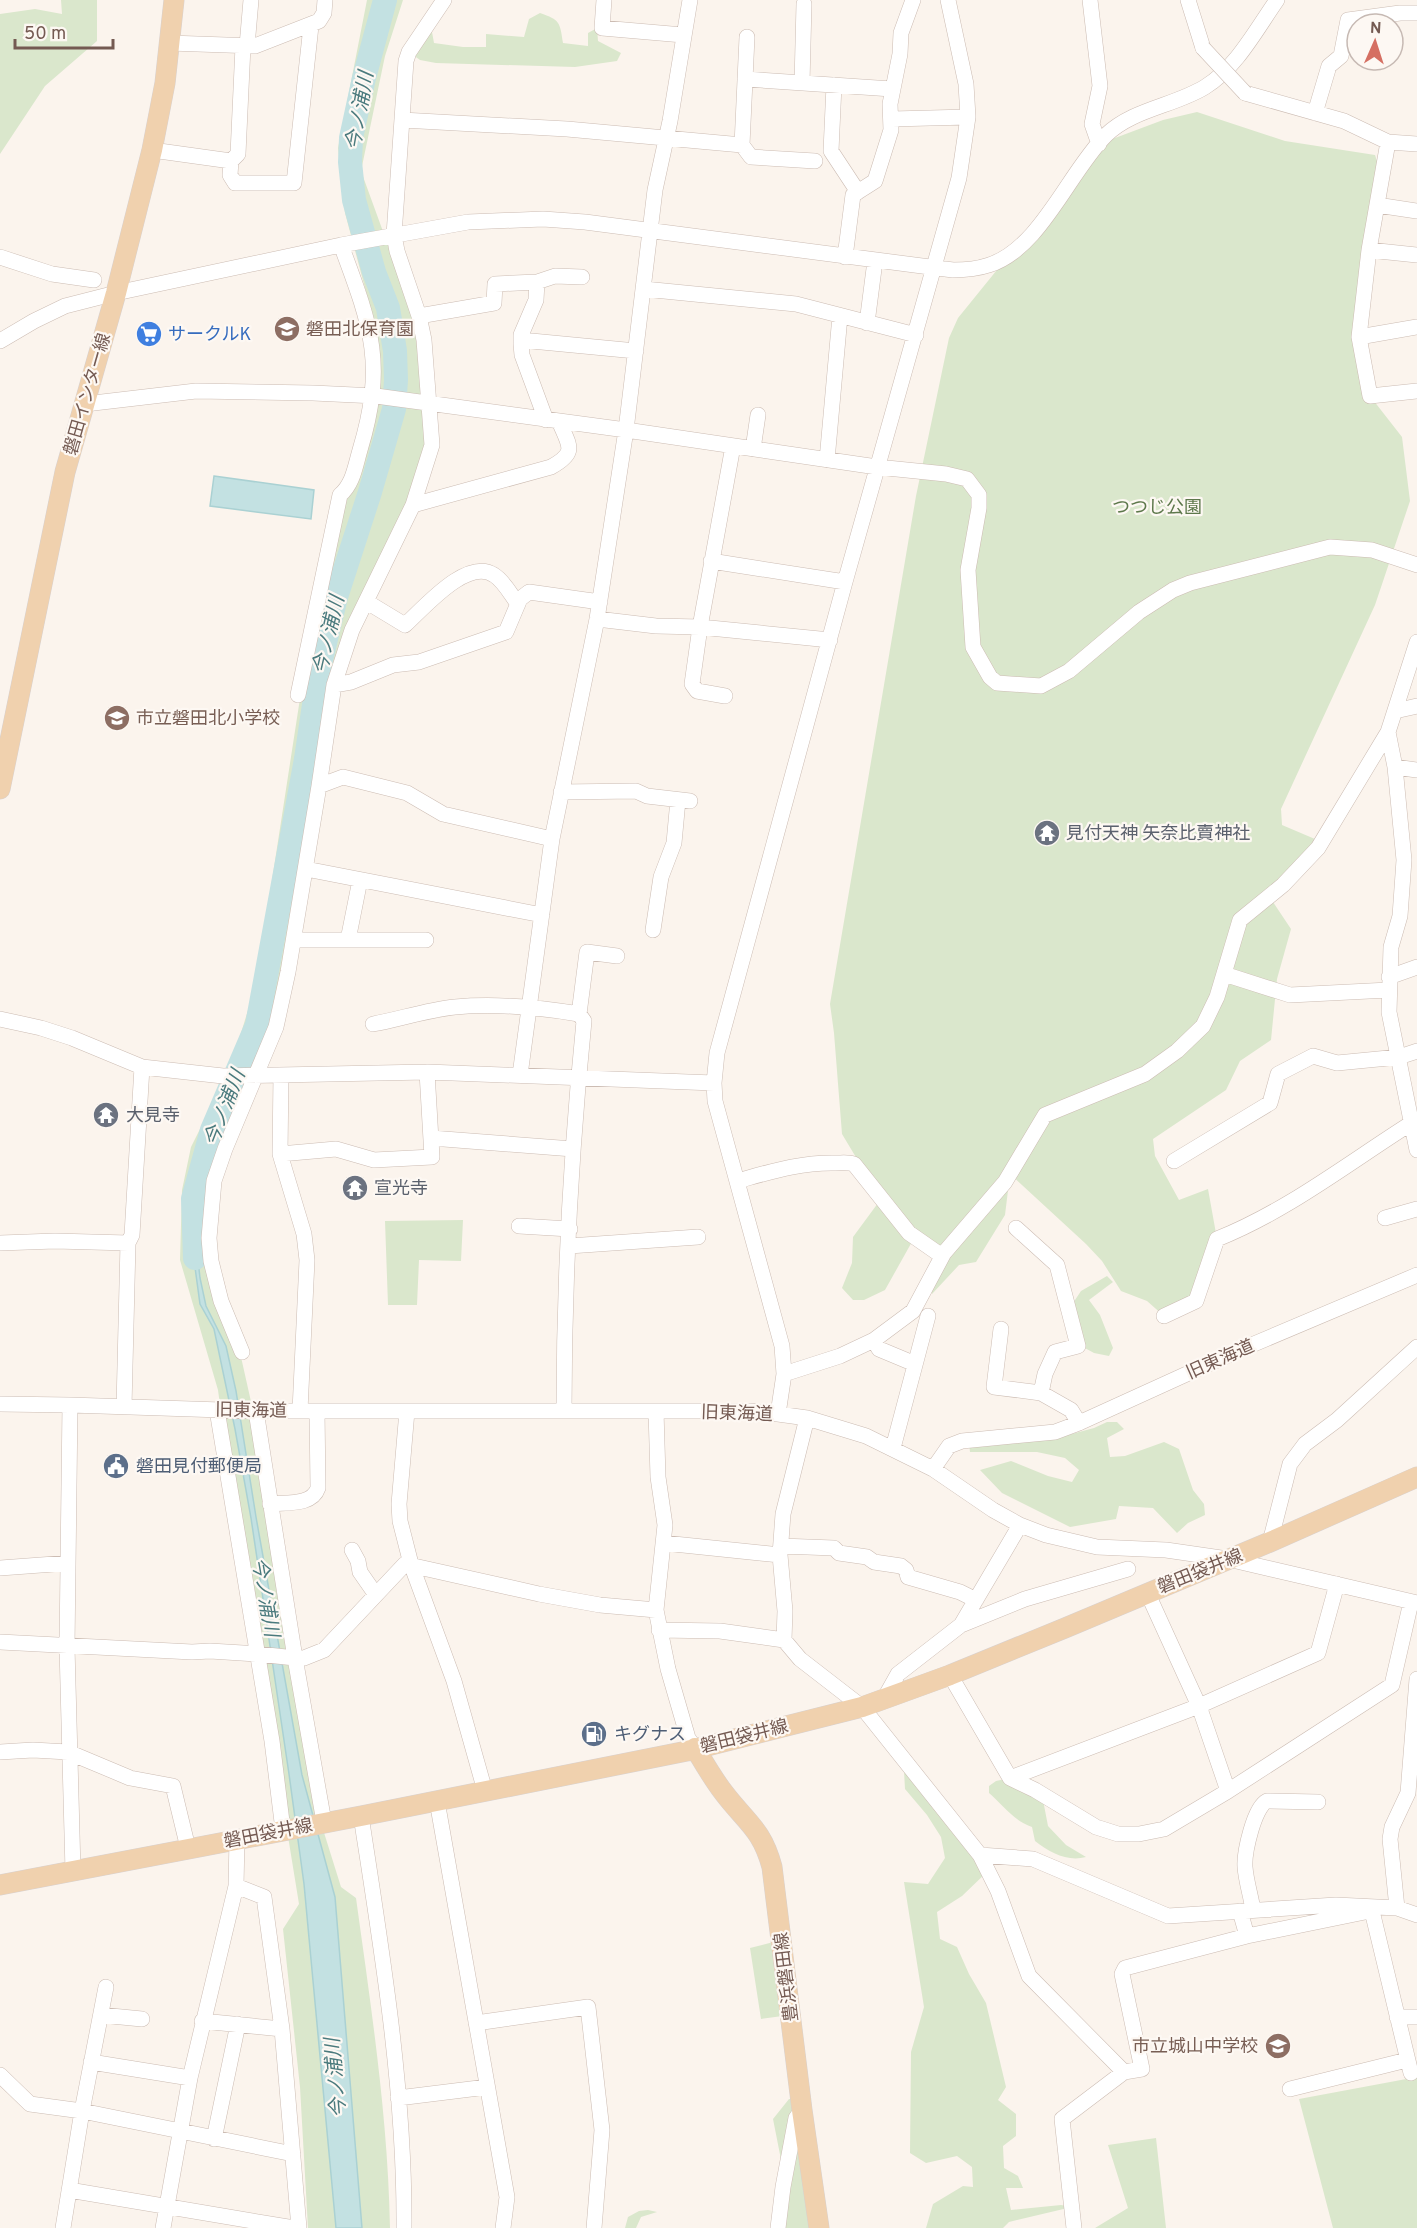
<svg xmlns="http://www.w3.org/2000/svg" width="1417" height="2228" viewBox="0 0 1417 2228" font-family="Overpass,'Noto Sans JP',sans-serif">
	<rect width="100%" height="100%" fill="#fbf4ed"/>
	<path fill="#dae7cc" d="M 61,0 L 97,0 L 97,41 L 45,86 L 0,154 L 0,14 L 35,9 L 62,14 Z
		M 367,0 L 403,0 L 385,56 L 361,171 L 413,314 L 432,445 L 334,685 L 274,1031 L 214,1175 L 210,1246 L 241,1357 L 256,1424 L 321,1823 L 341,1887 L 356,1898 C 371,2007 388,2117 390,2228 L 308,2228 L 300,2087 L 283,1929 L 299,1904 L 231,1486 L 218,1390 L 180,1260 L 182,1190 L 191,1147 L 230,1069 L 256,984 L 307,653 L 353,476 L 375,416 L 373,318 L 345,213 L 338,148 Z
		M 540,13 C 560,20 560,22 563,43 L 588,46 L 588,33 L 597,28 L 598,41 L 621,53 L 617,61 L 575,67 L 436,63 L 420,60 L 409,52 L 424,30 L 432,32 L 434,43 L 463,47 L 486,47 L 486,34 L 524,37 L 529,19 Z
		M 1197,112 L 1285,141 L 1375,155 L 1382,176 L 1359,337 L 1370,396 L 1402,437 L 1410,501 L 1375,605 L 1281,809 L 1282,825 L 1322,842 L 1269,896 L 1291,929 L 1277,979 L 1271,1040 L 1240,1061 L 1226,1090 L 1153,1139 L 1155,1156 L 1179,1200 L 1208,1189 L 1217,1239 L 1208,1288 L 1164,1316 L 1147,1301 L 1121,1291 L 1102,1261 L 1086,1244 L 1010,1174 L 1005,1215 L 976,1262 L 959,1265 L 932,1294 L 931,1287 L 939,1262 L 913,1240 L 885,1290 L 864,1300 L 853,1300 L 842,1288 L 852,1263 L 853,1237 L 881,1199 L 842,1134 L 834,1033 L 830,1004 L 916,496 L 949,338 L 958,318 L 1099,144 L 1163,120 Z
		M 463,1220 L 461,1261 L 419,1260 L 417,1305 L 388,1305 L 385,1221 Z
		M 1107,1276 L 1113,1282 L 1089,1300 L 1100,1315 L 1113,1348 L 1109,1356 L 1094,1353 L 1083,1347 L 1071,1306 L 1081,1291 Z
		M 1107,1422 L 1117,1422 L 1124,1429 L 1107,1438 L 1110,1457 L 1125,1456 L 1164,1442 L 1179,1449 L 1193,1490 L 1204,1504 L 1205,1515 L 1188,1523 L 1177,1533 L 1153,1508 L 1119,1506 L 1116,1519 L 1070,1527 L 1002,1493 L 980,1470 L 1011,1461 L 1048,1476 L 1072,1482 L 1079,1470 L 1065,1458 L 1037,1452 L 970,1452 L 968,1433 L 1068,1435 L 1094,1428 Z
		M 904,1771 L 988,1871 L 962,1896 L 937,1912 L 940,1939 L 957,1947 L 969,1974 L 986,2003 L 1006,2087 L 998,2100 L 1016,2114 L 1016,2136 L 1003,2146 L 1004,2168 L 1018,2176 L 1023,2188 L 1006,2188 L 1011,2210 L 1061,2205 L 1072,2207 L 1009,2222 L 1003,2228 L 926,2228 L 933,2204 L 963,2186 L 973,2187 L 972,2167 L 957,2156 L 926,2163 L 910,2153 L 911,2052 L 924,2007 L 904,1882 L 928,1884 L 945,1858 L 941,1837 L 927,1815 L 905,1789 Z
		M 1010,1778 L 1043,1800 L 1048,1826 L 1066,1845 L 1086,1857 C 1068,1862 1050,1853 1035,1841 L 1032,1827 C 1014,1821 1003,1805 989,1793 L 989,1786 L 996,1781 Z
		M 781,1940 L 790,2015 L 761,2019 L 750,1948 Z
		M 1417,2077 L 1417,2228 L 1333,2228 L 1299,2099 Z
		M 800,2098 L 814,2228 L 779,2228 L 787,2190 L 773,2119 L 789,2099 Z
		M 1156,2138 L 1166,2228 L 1095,2228 L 1128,2208 L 1108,2145 Z
		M 648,2210 L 657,2212 L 641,2217 L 636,2228 L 625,2228 L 628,2217 L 639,2211 Z"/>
	<path fill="#c3e1e2" stroke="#aad1d3" stroke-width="1.5" d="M 214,476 L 314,490 L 311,519 L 210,506 Z
		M 194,1225 L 200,1278 L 206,1306 L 226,1346 L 236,1391 L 256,1517 L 302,1775 L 335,1897 L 362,2228 L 336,2228 L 304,1884 L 289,1774 L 251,1518 L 235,1429 L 214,1329 L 200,1304 L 191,1238 Z"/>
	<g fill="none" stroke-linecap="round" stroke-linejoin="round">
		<path stroke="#c3e1e2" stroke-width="24" d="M 195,1258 L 193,1199 L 212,1130 L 257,1025 L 306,759 L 320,664 L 336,597 L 370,492 L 394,409 L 396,380 L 395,351 L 388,308 L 374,272 L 354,200 L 350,162 L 351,138 L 364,78 L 385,0"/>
		<g stroke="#ccbcb3" stroke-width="16">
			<path id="minor" d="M 604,0 L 602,28 L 683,35
				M 1090,0 L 1100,86 L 1092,124 L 1099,144
				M 1188,0 L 1203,48
				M 169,43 L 255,46 L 319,21 L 324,13 L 325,0
				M 247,46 L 251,0
				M 745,79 L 892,89
				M 802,83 L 804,4
				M 834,85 L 831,151 L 858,192
				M 1245,93 L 1344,121 L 1388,142 L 1417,144
				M 1315,113 L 1329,66 L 1341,56 L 1348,20 L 1400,13 L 1417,13
				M 892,119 L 968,117
				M 402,120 L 567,129 L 742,145 L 747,37
				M 1388,142 L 1369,250 L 1359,337 L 1370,396 L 1417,391
				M 742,145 L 751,157 L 815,161
				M 152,150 L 231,161 L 230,175 L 235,183 L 294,183 L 311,26
				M 231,161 L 238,154 L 243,46
				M 1377,205 L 1417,211
				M 1369,250 L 1417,255
				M 0,257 L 52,274 L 94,280
				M 845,257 L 853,195 L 875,181 L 891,130 L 890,104 L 900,54 L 901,33 L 913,0
				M 537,282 L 536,300 L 521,335 L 521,344 L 522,355 L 546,420
				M 644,289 L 796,304 L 916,335
				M 419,316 L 494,303 L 495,284 L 537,282 L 555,276 L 582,277
				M 867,323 L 875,261
				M 1359,337 L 1417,327
				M 521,340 L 636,351
				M 0,341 L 34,321 L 65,306 L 116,293 L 341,245 L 468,222 L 543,219 L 585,222 L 953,270 C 966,270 977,269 989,265 C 1040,249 1069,172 1106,135 C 1133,109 1174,106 1205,87 C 1236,68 1256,30 1277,0
				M 85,404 L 196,391 L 313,393 L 376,396 L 626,430 L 877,467 L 946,474 L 967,479 L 979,495 L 979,508 L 968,570 L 973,647 L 990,677 L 997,683 L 1041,686 L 1069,671 L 1139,612 L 1173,590 L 1190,583 L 1330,547 L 1372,550 L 1417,565
				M 753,449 L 758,415
				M 827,460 L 840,316
				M 413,505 L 551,467 C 578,452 569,446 559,421
				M 711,561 L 845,582
				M 367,602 L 405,625 C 424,608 467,557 494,575 C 504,581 511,595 518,604
				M 597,619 L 656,626 L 700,627 L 830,640
				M 334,685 L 351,682 L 393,665 L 419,662 L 506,632 L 520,599 L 529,592 L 600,602
				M 298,695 L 340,495 C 353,484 355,467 360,450 C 386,363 371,326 341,245
				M 725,696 L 697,691 L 692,684 L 700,627 L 733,446
				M 1395,711 L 1417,706
				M 1388,732 L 1395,767 L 1404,860 L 1400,916 L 1391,947 L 1389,1012 L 1417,1150
				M 1395,767 L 1417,770
				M 319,786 L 343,777 L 407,793 L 443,814 L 552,839
				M 561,792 L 636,791 L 647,796 L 690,801
				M 306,869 L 542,915
				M 653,930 L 661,877 L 674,843 L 678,800
				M 294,940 L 426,940
				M 348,940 L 360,880
				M 1224,974 L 1290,995 L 1389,990
				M 1389,977 L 1417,967
				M 579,1014 L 587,952 L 617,956
				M 0,1019 L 41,1028 L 72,1038 L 142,1067 L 223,1076 L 427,1072 L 714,1083
				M 373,1024 C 400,1019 427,1010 455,1007 C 497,1003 537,1007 579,1014 L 584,1021 C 571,1151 564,1281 564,1411
				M 281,1075 L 280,1154 L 304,1234 L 307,1260 L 300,1411
				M 520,1075 L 552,839 L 597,619 L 626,430 L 655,190 L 670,121 L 690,0
				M 431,1138 L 573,1149
				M 280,1154 L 336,1149 L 374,1160 L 432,1157 L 427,1072
				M 1174,1161 L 1270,1103 L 1278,1074 L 1313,1056 L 1337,1063 L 1399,1057 L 1417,1051
				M 737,1181 C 770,1172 801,1162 836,1163 C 842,1163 848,1162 854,1164 L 909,1233 L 942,1256
				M 1385,1218 L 1417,1209
				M 519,1226 L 570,1229
				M 1016,1228 L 1057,1265 L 1078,1346 L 1055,1352 L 1045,1374 L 1041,1393 L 1071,1410 L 1079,1423
				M 0,1243 L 55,1241 L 128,1243
				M 569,1246 L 698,1237
				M 1164,1316 L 1196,1301 L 1217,1239 C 1287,1211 1347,1164 1410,1124
				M 1001,1329 L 994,1387 L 1041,1393
				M 874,1340 L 879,1349 L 915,1364
				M 242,1352 L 221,1301 L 211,1261 L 209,1238 L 214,1181 L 225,1149 L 276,1027 L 288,972 L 319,786 L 334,685 L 352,630 L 413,505 L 432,445 L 424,340 L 419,316 L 397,251 L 394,235 L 406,61 L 409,52 L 444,0
				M 784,1374 L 840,1356 L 874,1340 L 913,1311 L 944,1253 L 1005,1182 L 1045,1115 L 1145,1074 L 1177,1051 L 1203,1026 L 1217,997 L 1240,920 L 1283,885 L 1318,848 L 1388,732 L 1417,642
				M 0,1404 L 70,1405 L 252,1411 L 750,1411 L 778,1414 L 807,1418 L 866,1436 L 933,1469 L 993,1510 L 1020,1525 L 1046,1535 L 1097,1547 L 1166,1550 L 1228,1559 L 1417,1603
				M 70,1405 L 67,1647 L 73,1871
				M 124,1407 L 128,1243 L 132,1235 L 142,1067
				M 217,1410 L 272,1741 L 283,1830
				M 256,1411 L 295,1658 L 324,1822
				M 407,1411 L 399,1504 L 400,1521 L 411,1564 L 454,1681 L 485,1791
				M 656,1411 L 658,1477 L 665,1525 L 656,1610 L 668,1669 L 688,1738 L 695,1748
				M 778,1414 L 784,1374 L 782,1346 L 715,1101 L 714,1083 L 717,1053 L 845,582 L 959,178 L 968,117 L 966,84 L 948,0
				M 893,1448 L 928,1316
				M 933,1469 L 949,1446 L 962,1441 L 1055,1432 L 1079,1423 L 1235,1352 L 1417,1275
				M 270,1504 C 286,1502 312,1506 318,1488 L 317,1411
				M 1270,1542 L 1290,1464 L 1305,1444 L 1337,1420 L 1417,1347
				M 664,1543 L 780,1555
				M 781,1546 L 834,1548 L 839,1553 L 867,1557 L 874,1562 L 901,1566 L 906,1570 L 908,1577 L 960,1592 L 976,1600
				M 352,1550 L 358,1561 L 360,1572 L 376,1595
				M 0,1568 L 68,1563
				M 1147,1592 L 1199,1706 L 1228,1791
				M 961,1625 L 1025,1599 L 1128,1569
				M 659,1630 L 720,1631 L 784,1640 L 800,1659 L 862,1707 L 980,1855 L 998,1891 L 1029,1976 L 1124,2072
				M 784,1640 L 785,1611 L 780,1555 L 783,1514 L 807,1418
				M 0,1642 L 192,1652 L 210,1651 L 258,1654 L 295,1658 L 304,1658 L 324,1650 L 405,1564 L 539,1594 L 600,1605 L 656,1610
				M 950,1675 L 1010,1778 L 1035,1790 L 1096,1827 L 1118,1834 L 1139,1834 L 1164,1829 L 1228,1791 L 1392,1685 L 1411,1602
				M 884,1699 L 898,1674 L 961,1625 L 1020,1525
				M 0,1752 L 33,1750 L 68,1752 L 130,1778 L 173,1786 L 188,1848
				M 1010,1778 L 1199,1706 L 1318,1653 L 1337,1584
				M 437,1801 L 507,2197 L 503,2228
				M 361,1816 C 382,1952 405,2090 404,2228
				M 980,1855 L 1033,1859 L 1168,1916 L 1336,1905 L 1397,1908 L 1417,1915
				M 236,1886 L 264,1897 L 282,2029 L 299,2228
				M 1397,1908 L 1390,1839 L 1392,1827 L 1408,1793 L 1417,1679
				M 1253,1910 C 1251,1896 1246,1881 1245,1867 C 1244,1853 1254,1807 1267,1801 L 1318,1802
				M 1372,1911 L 1411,2073
				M 1247,1936 L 1365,1912
				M 101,2015 L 142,2019
				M 1397,2017 L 1417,2017
				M 202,2021 L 282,2029
				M 476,2023 L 588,2007 L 602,2130 L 594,2228
				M 91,2062 L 190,2078
				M 0,2075 L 30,2104 L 82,2111 L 293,2154
				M 1290,2089 L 1407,2060
				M 398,2098 L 487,2087
				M 214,2139 L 238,2024
				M 69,2190 L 294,2228
				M 63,2228 L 82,2111 L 106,1987
				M 163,2228 L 190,2078 L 236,1886 L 237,1839
				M 778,2228 L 783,2187 L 796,2118 L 802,2110
				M 1074,2228 L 1062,2119 L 1124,2072 L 1142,2069 L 1122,1974 L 1125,1968 L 1247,1936 L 1240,1911"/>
		</g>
		<g stroke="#d8d1cf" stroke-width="21">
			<path id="major" d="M 0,789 L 65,472 L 116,293 L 152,150 L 165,83 L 174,0
				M 695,1748 C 704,1763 713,1779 724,1793 C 746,1822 762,1829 772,1867 L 802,2110 L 819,2228
				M 0,1885 L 361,1816 L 687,1751 L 862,1707 L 950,1675 L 1065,1628 L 1270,1542 L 1417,1477"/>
		</g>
		<use href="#minor" stroke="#fff" stroke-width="15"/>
		<use href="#major" stroke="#f0d1ae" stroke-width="20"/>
		<g stroke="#ccbcb3" stroke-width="16" stroke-linecap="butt">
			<path id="minor-bridge" d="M 1203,48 L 1245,93"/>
		</g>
		<use href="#minor-bridge" stroke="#fff" stroke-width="15"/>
	</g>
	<defs>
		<g id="school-disc" transform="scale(1.35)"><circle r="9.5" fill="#8d6e63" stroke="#fdf8f3"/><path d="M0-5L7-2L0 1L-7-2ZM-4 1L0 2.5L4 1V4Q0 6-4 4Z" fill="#fff"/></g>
		<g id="supermarket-disc" transform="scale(1.35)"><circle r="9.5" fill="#3f7fe0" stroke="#fdf8f3"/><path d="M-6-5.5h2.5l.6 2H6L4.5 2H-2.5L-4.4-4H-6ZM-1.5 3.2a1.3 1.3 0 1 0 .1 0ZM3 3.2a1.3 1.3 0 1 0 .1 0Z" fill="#fff"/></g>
		<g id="temple-disc" transform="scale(1.35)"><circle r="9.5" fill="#6b7280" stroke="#fdf8f3"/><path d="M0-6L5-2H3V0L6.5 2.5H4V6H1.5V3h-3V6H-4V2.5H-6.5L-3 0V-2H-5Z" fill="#fff"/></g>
		<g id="civic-disc" transform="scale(1.35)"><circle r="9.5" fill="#5c6f8a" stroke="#fdf8f3"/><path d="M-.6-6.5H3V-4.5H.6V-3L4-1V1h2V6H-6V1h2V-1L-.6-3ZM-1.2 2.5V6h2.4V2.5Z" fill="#fff"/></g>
		<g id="fuel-disc" transform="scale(1.35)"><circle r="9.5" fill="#5c6f8a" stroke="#fdf8f3"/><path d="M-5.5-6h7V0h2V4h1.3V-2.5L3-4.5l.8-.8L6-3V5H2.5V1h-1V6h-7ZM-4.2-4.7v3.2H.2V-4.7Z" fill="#fff"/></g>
	</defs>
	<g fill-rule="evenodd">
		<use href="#school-disc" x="287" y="329"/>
		<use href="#supermarket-disc" x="149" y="334"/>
		<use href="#school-disc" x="117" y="718"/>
		<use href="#temple-disc" x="1047" y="833"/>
		<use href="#temple-disc" x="106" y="1115"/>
		<use href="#temple-disc" x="355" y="1188"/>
		<use href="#civic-disc" x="116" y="1466"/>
		<use href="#fuel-disc" x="594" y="1734"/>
		<use href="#school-disc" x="1278" y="2046"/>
	</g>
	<g text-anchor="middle" stroke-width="4.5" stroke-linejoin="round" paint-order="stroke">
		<g font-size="18" fill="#785e54" stroke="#fdf8f3" text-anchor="start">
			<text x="306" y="335">磐田北保育園</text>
			<text x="136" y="724">市立磐田北小学校</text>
			<text x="1258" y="2052" text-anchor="end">市立城山中学校</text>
		</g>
		<g font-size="18" fill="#366cbe" stroke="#fdf8f3" text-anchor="start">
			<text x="168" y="340">サークルK</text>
		</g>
		<g font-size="18" fill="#745a52" stroke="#fdf8f3">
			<text transform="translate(87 394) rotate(-74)" y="6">磐田インター線</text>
			<text transform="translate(1220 1359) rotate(-24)" y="6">旧東海道</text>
			<text transform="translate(251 1410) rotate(1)" y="6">旧東海道</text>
			<text transform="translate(737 1413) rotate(2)" y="6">旧東海道</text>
			<text transform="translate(1200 1571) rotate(-22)" y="6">磐田袋井線</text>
			<text transform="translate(744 1736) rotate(-14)" y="6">磐田袋井線</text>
			<text transform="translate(268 1833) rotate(-11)" y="6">磐田袋井線</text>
			<text transform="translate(786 1977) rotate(-97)" y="6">豊浜磐田線</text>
		</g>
		<g font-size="18" fill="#5d784b" stroke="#fdf8f3">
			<text x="1157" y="513">つつじ公園</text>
		</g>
		<g font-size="18" fill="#5b616d" stroke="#fdf8f3" text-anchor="start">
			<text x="1066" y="839">見付天神 矢奈比賣神社</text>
			<text x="126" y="1121">大見寺</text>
			<text x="374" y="1194">宣光寺</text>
		</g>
		<g font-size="18" fill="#4e5e75" stroke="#fdf8f3" text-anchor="start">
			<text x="136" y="1472">磐田見付郵便局</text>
			<text x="614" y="1740">キグナス</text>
		</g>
		<g font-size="20" font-style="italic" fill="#4a7a7d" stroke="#fdf8f3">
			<text transform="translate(359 111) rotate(-80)" y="7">今ノ浦川</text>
			<text transform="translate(328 635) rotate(-77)" y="7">今ノ浦川</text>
			<text transform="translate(224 1108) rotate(-69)" y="7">今ノ浦川</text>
			<text transform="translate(266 1597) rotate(80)" y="7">今ノ浦川</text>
			<text transform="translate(335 2078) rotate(-95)" y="7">今ノ浦川</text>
		</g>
	</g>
	<g transform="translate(1375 42) rotate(3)"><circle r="28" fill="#fdf8f3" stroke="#c6b9b3" stroke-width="1.5"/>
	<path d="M0-4.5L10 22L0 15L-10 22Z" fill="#d56f62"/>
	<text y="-9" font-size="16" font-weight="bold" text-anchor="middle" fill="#745a52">N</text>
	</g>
	<path d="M15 39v9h98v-9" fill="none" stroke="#745a52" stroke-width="3"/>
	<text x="24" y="39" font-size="18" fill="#745a52" stroke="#fdf8f3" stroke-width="4.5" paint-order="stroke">50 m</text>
</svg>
